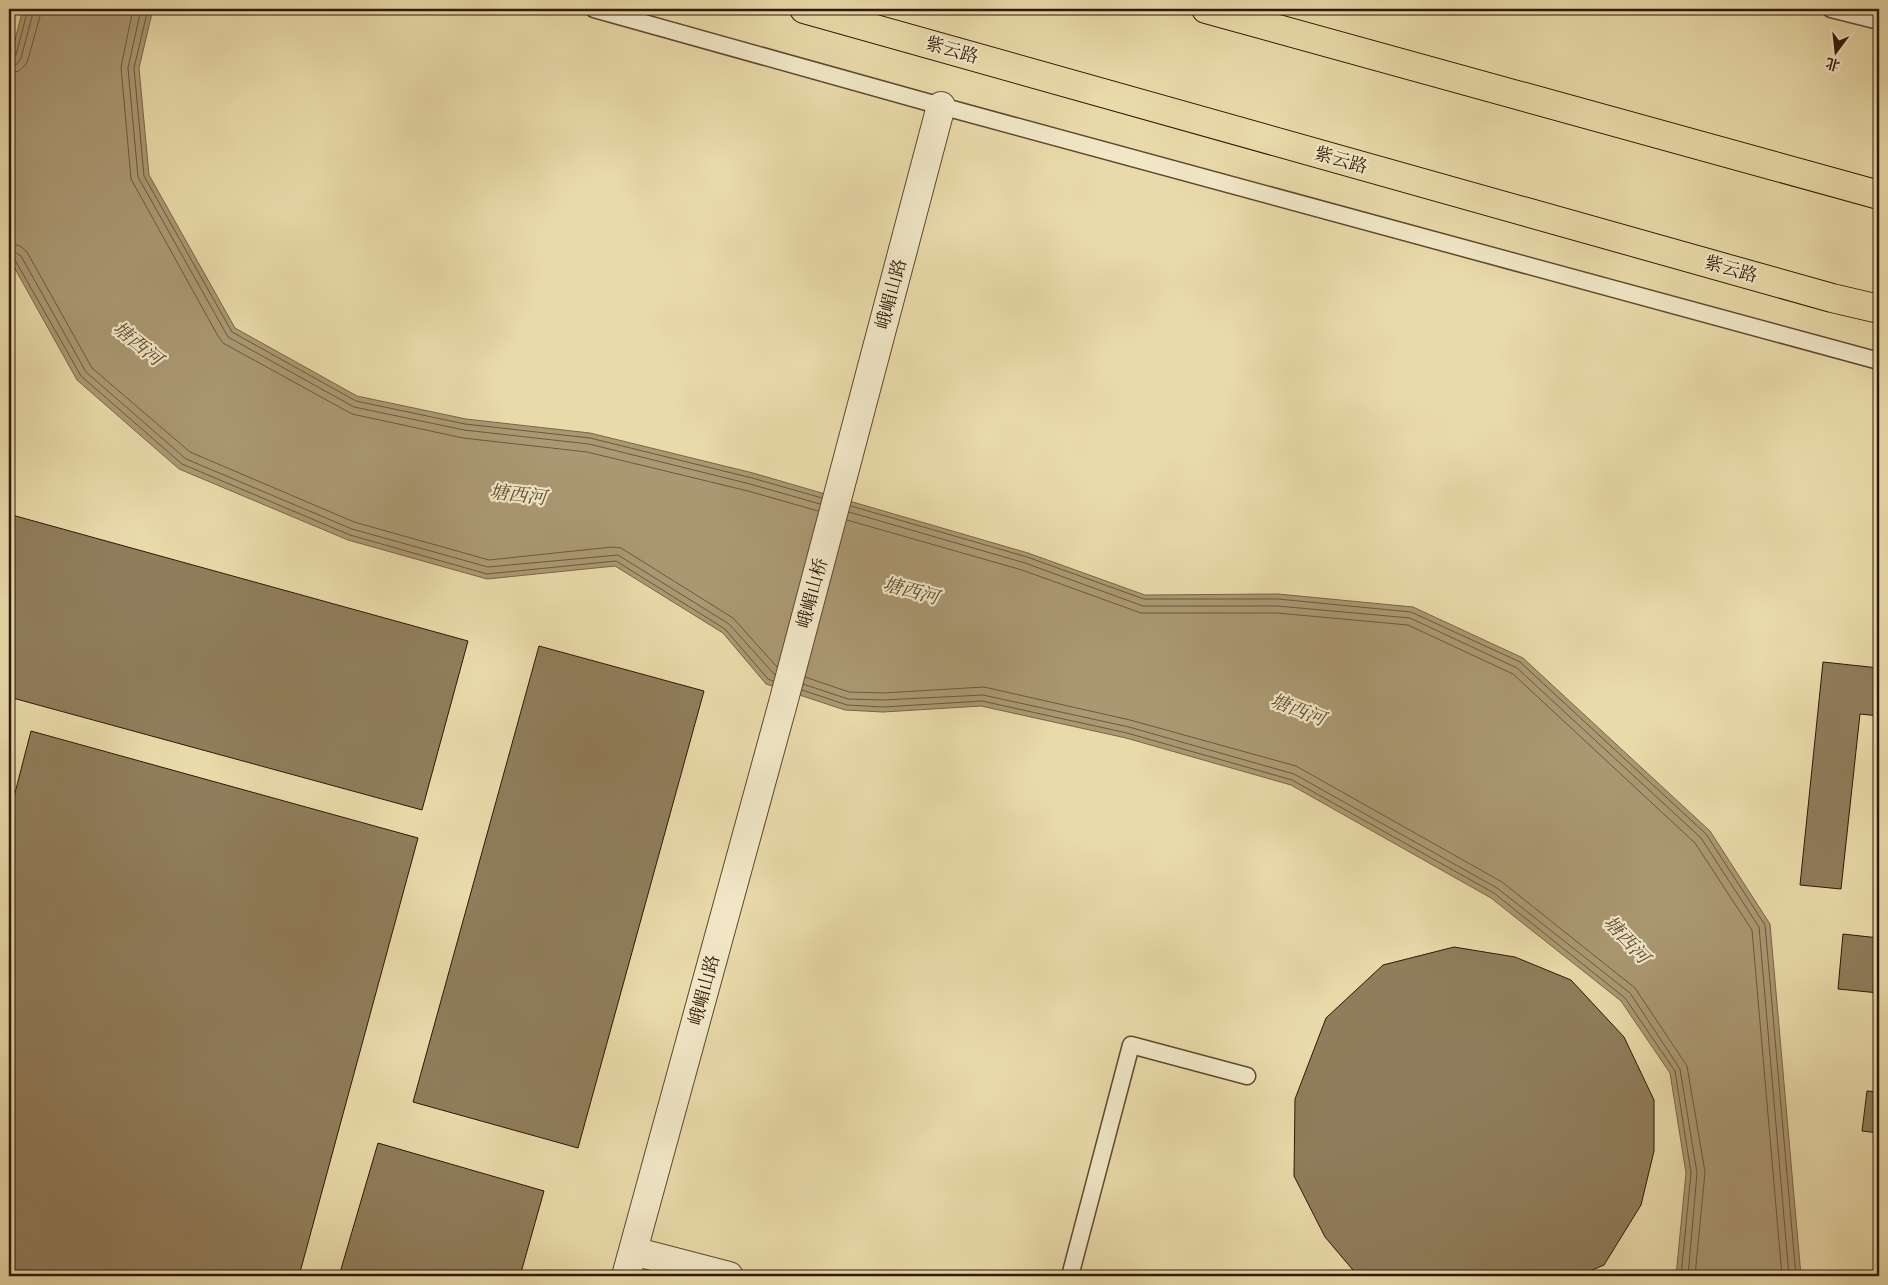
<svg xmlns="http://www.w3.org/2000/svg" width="1888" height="1285" viewBox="0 0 1888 1285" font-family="'IM FELL English','Noto Serif SC',serif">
	<rect width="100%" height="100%" fill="#e9daa9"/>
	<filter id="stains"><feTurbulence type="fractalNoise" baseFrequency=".004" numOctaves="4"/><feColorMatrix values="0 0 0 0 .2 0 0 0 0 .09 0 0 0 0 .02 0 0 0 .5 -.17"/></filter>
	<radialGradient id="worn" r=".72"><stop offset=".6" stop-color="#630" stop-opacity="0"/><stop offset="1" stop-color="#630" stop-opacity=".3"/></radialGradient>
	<path fill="#aa9872" stroke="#796547" d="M 23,9 L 153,9 L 139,68 L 149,175 L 235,328 L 357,396 L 466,419 L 590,433 L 753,473 L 1028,553 L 1145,595 L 1278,594 L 1413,607 L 1523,658 L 1710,831 L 1770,924 L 1801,1276 L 1676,1276 L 1686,1173 L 1670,1073 L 1621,1001 L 1491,898 L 1291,785 L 1126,738 L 981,706 L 883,712 L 845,710 L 766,684 L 723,633 L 615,566 L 487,579 L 348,540 L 179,469 L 77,380 L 9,258 L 9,63 Z"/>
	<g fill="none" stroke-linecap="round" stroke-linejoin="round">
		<path stroke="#6c583c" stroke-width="1" d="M 133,9 L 121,67 L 131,179 L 218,336 L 223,343 L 352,414 L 463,438 L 587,452 L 748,491 L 818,511
			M 141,9 L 128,68 L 138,177 L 228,337 L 354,407 L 464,430 L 589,444 L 750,484 L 820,504
			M 148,9 L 134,68 L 144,176 L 232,332 L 356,401 L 465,424 L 590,438 L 752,478 L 822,498
			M 9,59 L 13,59 L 16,55 L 28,9
			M 9,66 L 17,64 L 21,58 L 34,9
			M 9,73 L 19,71 L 27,63 L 42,9
			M 9,243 L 20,246 L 27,252 L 92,368 L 190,452 L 354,522 L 489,560 L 612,547 L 621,548 L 733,618 L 777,667
			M 9,251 L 15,252 L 21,256 L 86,372 L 186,459 L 352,529 L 488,567 L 618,555 L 729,624 L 775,675
			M 9,257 L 15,260 L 81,376 L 182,464 L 350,535 L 487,574 L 616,561 L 725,629 L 768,679 L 773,681
			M 851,506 L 1027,557 L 1144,599 L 1278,599 L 1411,612 L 1520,662 L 1706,834 L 1765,925 L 1796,1276
			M 849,512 L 1025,563 L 1143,606 L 1277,606 L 1410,618 L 1517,668 L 1701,838 L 1759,927 L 1789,1276
			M 847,520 L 1022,570 L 1141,613 L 1277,613 L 1408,625 L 1513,674 L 1695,843 L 1752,930 L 1782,1276
			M 805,677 L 849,692 L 883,693 L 984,687 L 1130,720 L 1296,766 L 1502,882 L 1635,988 L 1687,1066 L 1705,1172 L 1695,1276
			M 803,684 L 848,699 L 883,700 L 983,695 L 1129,727 L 1294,774 L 1497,888 L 1630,993 L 1680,1069 L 1697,1173 L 1688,1276
			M 802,690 L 847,705 L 883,707 L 982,701 L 1127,733 L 1292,780 L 1494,893 L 1625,998 L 1675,1071 L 1691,1173 L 1681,1276"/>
	</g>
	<path fill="#907d5b" stroke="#2f1806" d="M 12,515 L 468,641 L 422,810 L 9,697 L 9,527 Z
		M 539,646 L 704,691 L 578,1148 L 413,1102 Z
		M 1823,662 L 1879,668 L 1879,716 L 1860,714 L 1841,889 L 1800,885 Z
		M 31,731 L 418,838 L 299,1276 L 9,1276 L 9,816 Z
		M 1843,934 L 1879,938 L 1879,993 L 1838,989 Z
		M 1454,947 L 1515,957 L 1571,980 L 1624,1037 L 1654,1100 L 1654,1151 L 1641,1205 L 1604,1265 L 1578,1276 L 1358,1276 L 1325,1237 L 1294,1176 L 1295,1099 L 1326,1018 L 1383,965 Z
		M 1867,1091 L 1879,1092 L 1879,1133 L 1862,1131 Z
		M 378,1143 L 544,1191 L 520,1276 L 339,1276 Z"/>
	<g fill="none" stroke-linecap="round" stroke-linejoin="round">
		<g stroke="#5e482f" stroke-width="19">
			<path id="service" d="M 594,9 L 941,106 L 1879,361
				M 1831,9 L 1879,21
				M 1070,1276 L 1131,1045 L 1247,1076"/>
		</g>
		<g stroke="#5e482f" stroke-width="30">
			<path id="minor" d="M 633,1251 L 729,1276
				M 626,1276 L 783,703 L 941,106"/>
		</g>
		<g stroke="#2f1806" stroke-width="30">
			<path id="primary" d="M 804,9 L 1832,298 L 1879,309
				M 1206,9 L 1879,195"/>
		</g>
		<use href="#service" stroke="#f1e7c7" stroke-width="16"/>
		<use href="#minor" stroke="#f1e7c7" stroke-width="28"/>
		<use href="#primary" stroke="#e9daa9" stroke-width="28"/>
	</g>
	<g text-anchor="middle" stroke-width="4.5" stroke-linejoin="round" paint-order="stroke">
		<g font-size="18" fill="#2f1806" stroke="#f1e7c7">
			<text transform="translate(952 50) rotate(16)" y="6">紫云路</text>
			<text transform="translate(1341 160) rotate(16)" y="6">紫云路</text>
			<text transform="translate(1731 269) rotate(16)" y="6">紫云路</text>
			<text transform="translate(891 294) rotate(-75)" y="6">峨嵋山路</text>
			<text transform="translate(812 593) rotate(-75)" y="6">峨嵋山桥</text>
			<text transform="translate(704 990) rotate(-75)" y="6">峨嵋山路</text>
		</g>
		<g font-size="19" font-style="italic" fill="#604b31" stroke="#f1e7c7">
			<text transform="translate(138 343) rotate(39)" y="7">塘西河</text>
			<text transform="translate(518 494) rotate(7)" y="7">塘西河</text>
			<text transform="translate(911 590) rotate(15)" y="7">塘西河</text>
			<text transform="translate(1298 709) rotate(21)" y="7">塘西河</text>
			<text transform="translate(1627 939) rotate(47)" y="7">塘西河</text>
		</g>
	</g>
	<rect width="1888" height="1285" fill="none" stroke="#e9daa9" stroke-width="30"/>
	<rect x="10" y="10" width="1868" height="1265" fill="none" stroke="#2f1806" stroke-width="2.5"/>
	<rect x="15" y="15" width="1858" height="1255" fill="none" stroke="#2f1806"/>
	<g transform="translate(1836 52) rotate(195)" stroke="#f1e7c7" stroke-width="4" paint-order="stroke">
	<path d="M0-4L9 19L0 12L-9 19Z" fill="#2f1806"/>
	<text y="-8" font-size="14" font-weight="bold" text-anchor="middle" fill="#2f1806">北</text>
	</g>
	<rect width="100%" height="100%" filter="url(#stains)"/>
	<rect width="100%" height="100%" fill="url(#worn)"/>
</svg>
